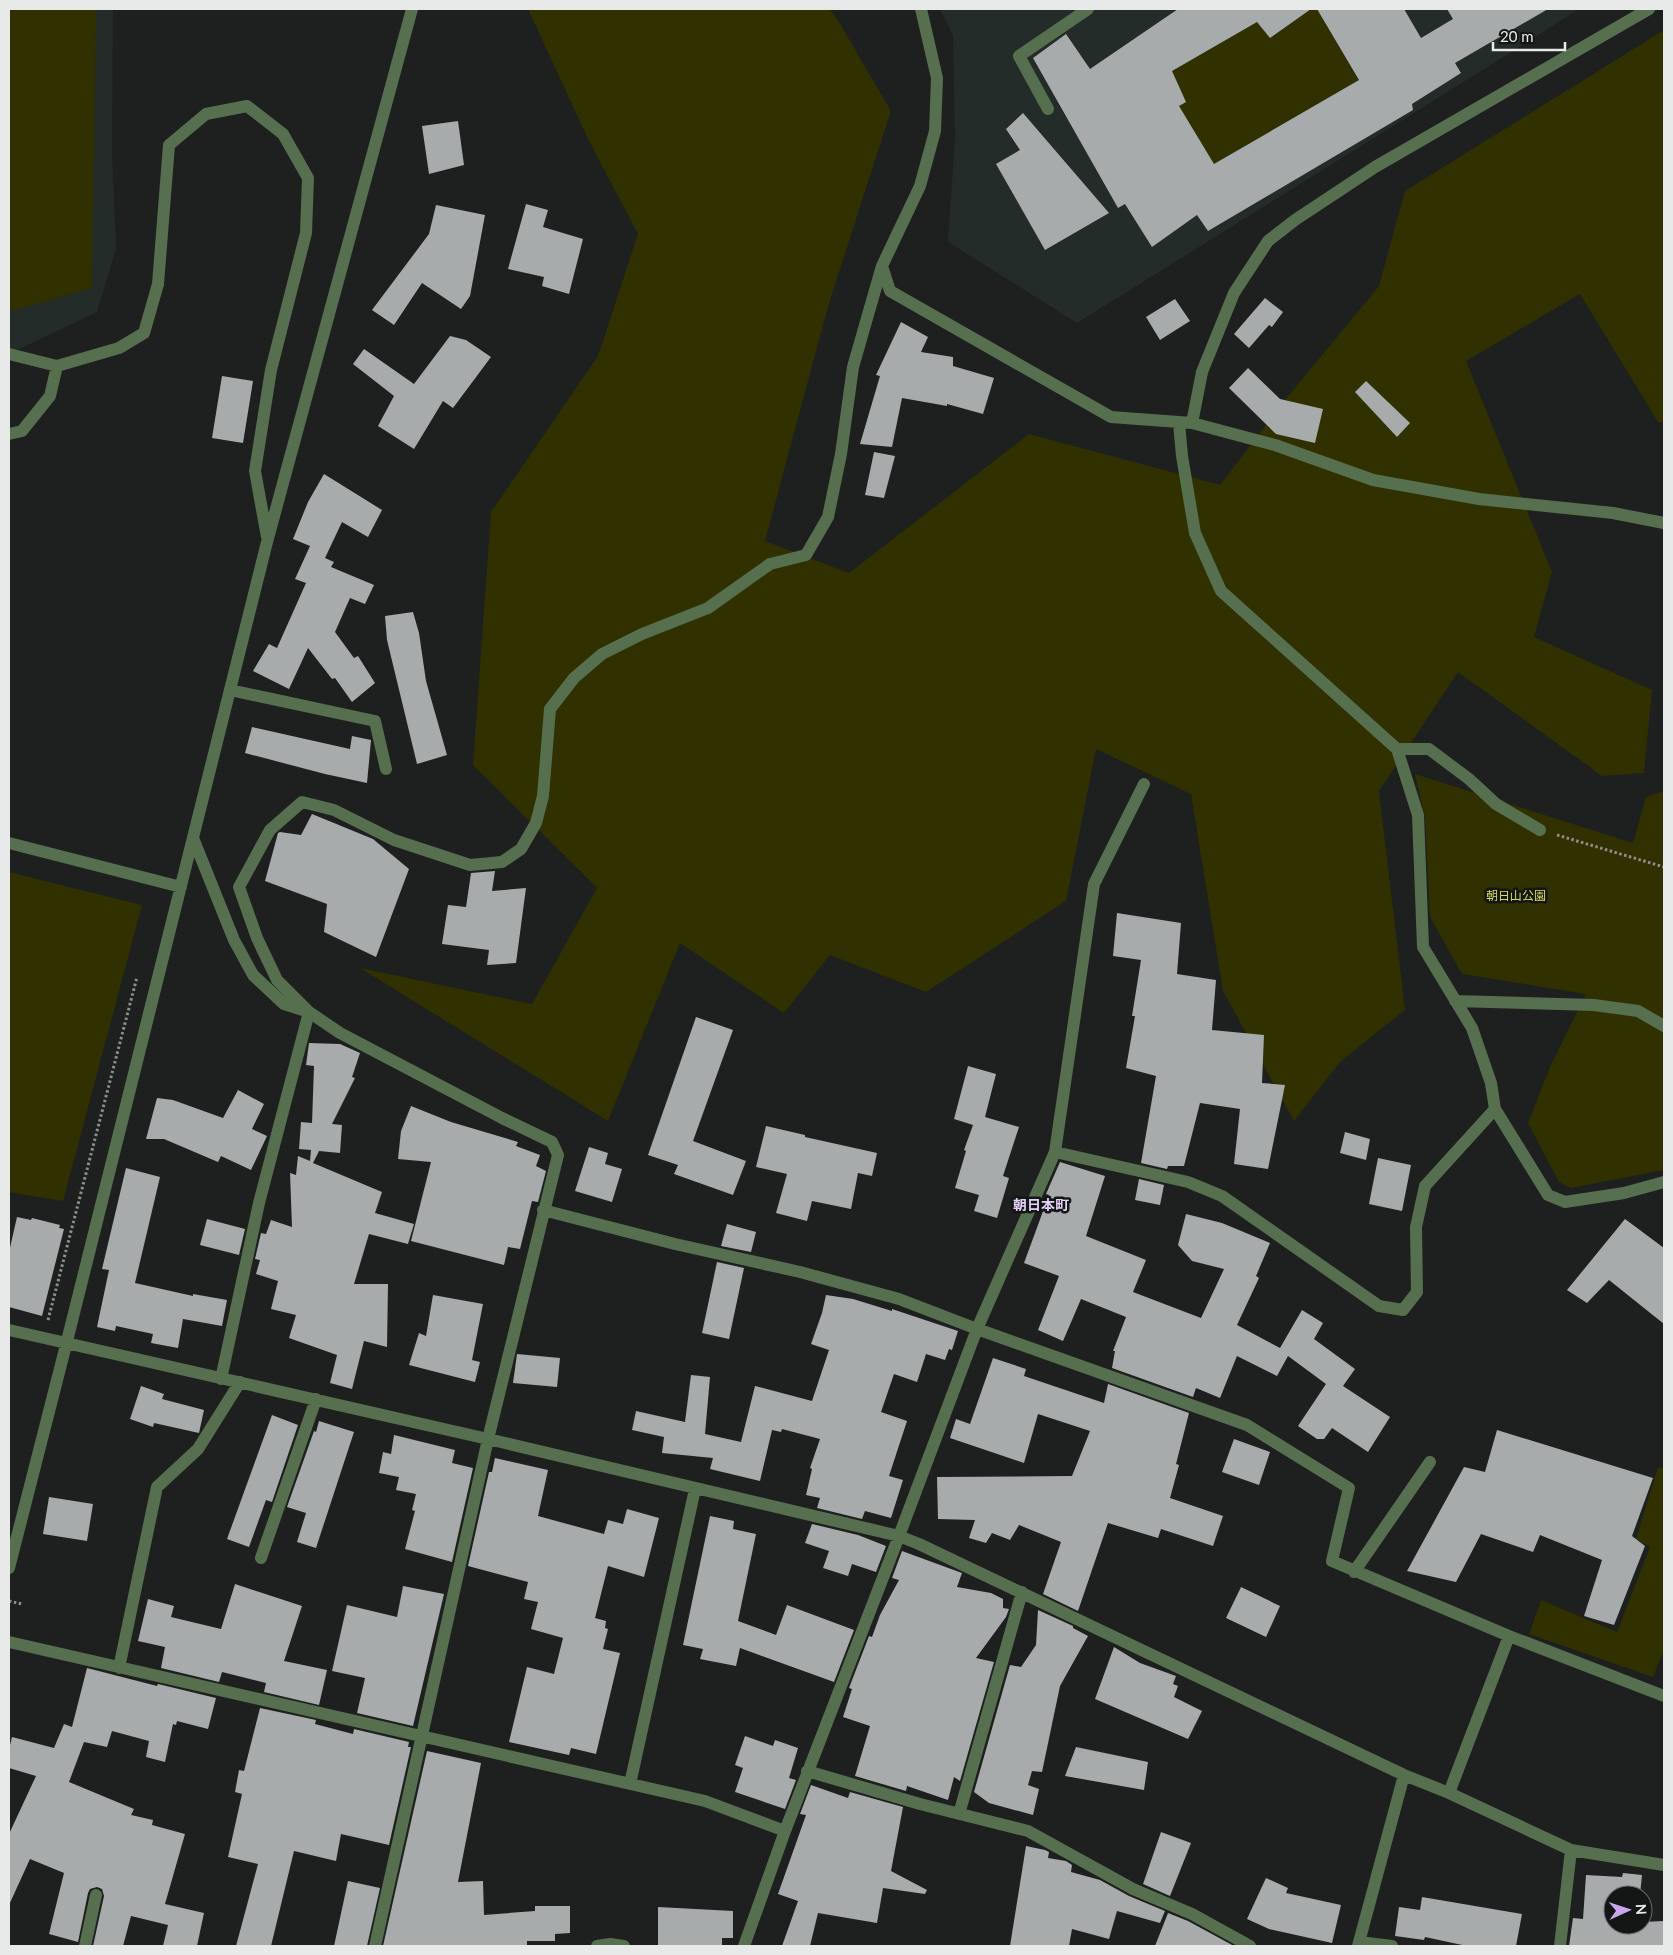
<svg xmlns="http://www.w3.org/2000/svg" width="1673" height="1955" viewBox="0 0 1673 1955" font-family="Lato,'Noto Sans JP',sans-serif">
	<rect width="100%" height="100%" fill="#1d201e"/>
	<path fill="#232c28" d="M 9,9 L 113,9 L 112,153 L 116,249 L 97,312 L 9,354 Z
		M 940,9 L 1579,9 L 1502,58 L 1077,323 L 948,242 L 955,137 L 953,35 Z"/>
	<path fill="#303000" d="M 9,9 L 96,9 L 92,288 L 9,312 Z
		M 528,9 L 829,9 L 836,17 L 891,111 L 829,303 L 765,541 L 849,573 L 1029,434 L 1220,485 L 1285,400 L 1379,286 L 1405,191 L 1664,30 L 1664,422 L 1658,422 L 1580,294 L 1466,361 L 1552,572 L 1534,637 L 1652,690 L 1644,773 L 1602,776 L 1458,672 L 1379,791 L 1405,1010 L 1340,1062 L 1294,1121 L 1223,991 L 1191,794 L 1096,749 L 1066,901 L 926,992 L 830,955 L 784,1013 L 680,943 L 608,1121 L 360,968 L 532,1004 L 597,888 L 473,765 L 491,512 L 598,356 L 638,234 L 588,139 Z
		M 1292,9 L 1317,9 L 1359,80 L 1214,164 L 1194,131 L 1146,160 L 1138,95 L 1185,102 L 1172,71 L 1257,22 L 1271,38 L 1298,18 Z
		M 1415,774 L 1633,843 L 1646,797 L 1664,791 L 1664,1170 L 1571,1188 L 1559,1182 L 1528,1123 L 1550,1067 L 1586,994 L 1462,974 L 1430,917 L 1425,817 Z
		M 9,872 L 142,905 L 63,1201 L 9,1192 Z
		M 1658,1467 L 1664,1469 L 1664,1649 L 1653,1677 L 1529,1634 L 1541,1600 L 1617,1632 L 1650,1547 L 1636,1539 Z"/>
	<path fill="#a7abab" d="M 1178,9 L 1311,9 L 1270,38 L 1257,22 L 1172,71 L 1186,102 L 1179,106 L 1214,164 L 1359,80 L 1317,9 L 1404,9 L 1421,38 L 1453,19 L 1447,9 L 1548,9 L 1455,63 L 1461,73 L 1412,104 L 1413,110 L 1208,231 L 1197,215 L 1152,247 L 1125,204 L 1118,208 L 1033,58 L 1066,34 L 1090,69 Z
		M 1023,113 L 1109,213 L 1045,250 L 996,164 L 1020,150 L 1006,129 Z
		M 458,121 L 464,165 L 429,174 L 422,126 Z
		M 526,204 L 548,210 L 543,227 L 583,239 L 569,294 L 542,286 L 544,277 L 508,269 Z
		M 436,205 L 485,215 L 470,296 L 461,309 L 422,283 L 394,325 L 372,310 L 429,234 Z
		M 1265,298 L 1283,312 L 1272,327 L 1269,325 L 1249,348 L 1234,334 Z
		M 1175,299 L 1190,321 L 1160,340 L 1146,317 Z
		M 901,322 L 928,337 L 921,352 L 953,357 L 953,366 L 994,378 L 983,414 L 947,404 L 947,406 L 902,398 L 892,447 L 860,444 L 880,376 L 876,375 Z
		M 450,336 L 466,340 L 491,357 L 453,408 L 443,401 L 414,449 L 378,426 L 394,396 L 353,364 L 364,349 L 414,384 Z
		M 1248,368 L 1280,399 L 1323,409 L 1315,443 L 1276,434 L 1229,388 Z
		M 222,376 L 253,381 L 243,443 L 212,438 Z
		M 1366,381 L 1410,423 L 1397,437 L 1355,392 Z
		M 874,452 L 895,456 L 884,498 L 865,495 Z
		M 324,474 L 382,510 L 368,537 L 342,522 L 325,558 L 334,562 L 331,567 L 374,585 L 365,604 L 350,598 L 335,632 L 354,658 L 358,656 L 375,683 L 352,702 L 335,678 L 332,679 L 308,648 L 289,689 L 253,671 L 269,644 L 277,648 L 306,583 L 295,579 L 310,546 L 293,539 L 308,502 Z
		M 413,612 L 419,633 L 426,681 L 447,755 L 417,764 L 387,640 L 385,616 Z
		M 252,727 L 350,749 L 352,736 L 371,740 L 367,783 L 325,774 L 245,753 Z
		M 312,814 L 373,839 L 409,869 L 376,957 L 324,932 L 327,904 L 265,881 L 278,833 L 280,832 L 301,835 Z
		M 495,871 L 492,891 L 526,888 L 516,963 L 487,965 L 489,950 L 442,944 L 448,905 L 466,907 L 471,873 Z
		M 1117,913 L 1181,923 L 1177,974 L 1216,980 L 1212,1030 L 1264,1035 L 1262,1083 L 1285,1085 L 1268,1169 L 1234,1164 L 1240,1109 L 1200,1103 L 1184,1166 L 1168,1166 L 1167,1169 L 1141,1163 L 1156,1076 L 1126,1068 L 1135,1016 L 1132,1016 L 1141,960 L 1113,956 Z
		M 696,1017 L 733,1030 L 693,1141 L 746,1161 L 733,1195 L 674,1174 L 678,1165 L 648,1155 Z
		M 309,1043 L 340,1044 L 360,1053 L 352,1077 L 355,1078 L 332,1124 L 342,1125 L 340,1153 L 319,1151 L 313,1163 L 382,1192 L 375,1213 L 414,1224 L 408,1244 L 369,1234 L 354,1284 L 388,1284 L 387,1347 L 364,1341 L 352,1389 L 330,1383 L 337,1355 L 289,1338 L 296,1315 L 271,1309 L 278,1281 L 256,1274 L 260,1260 L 255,1259 L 261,1233 L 266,1234 L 271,1220 L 292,1227 L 290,1173 L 296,1175 L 298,1156 L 310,1161 L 311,1150 L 299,1149 L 301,1122 L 312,1123 L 314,1066 L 306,1065 Z
		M 968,1066 L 996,1074 L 985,1117 L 1019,1127 L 1003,1176 L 1009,1178 L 997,1218 L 974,1211 L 979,1195 L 955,1188 L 966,1151 L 964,1150 L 973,1125 L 954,1119 Z
		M 238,1090 L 264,1104 L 252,1129 L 267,1136 L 251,1170 L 221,1156 L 218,1162 L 164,1139 L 146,1139 L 157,1098 L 173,1100 L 223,1118 Z
		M 411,1106 L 451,1122 L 518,1142 L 516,1146 L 540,1155 L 536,1166 L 546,1171 L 538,1202 L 532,1201 L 520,1249 L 508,1247 L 504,1265 L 411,1241 L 431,1162 L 398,1159 L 401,1131 Z
		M 766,1126 L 805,1135 L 805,1137 L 877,1153 L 872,1176 L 858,1173 L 851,1209 L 812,1201 L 807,1221 L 776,1213 L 787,1174 L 756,1167 Z
		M 1345,1132 L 1370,1139 L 1366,1160 L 1340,1153 Z
		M 589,1147 L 608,1153 L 605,1164 L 622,1169 L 612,1202 L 575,1191 Z
		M 1378,1158 L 1411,1165 L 1402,1211 L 1369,1204 Z
		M 1060,1162 L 1105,1176 L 1086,1236 L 1146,1260 L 1133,1292 L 1201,1318 L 1224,1269 L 1192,1261 L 1178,1245 L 1186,1214 L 1222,1223 L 1270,1243 L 1256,1276 L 1259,1278 L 1237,1325 L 1280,1348 L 1302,1310 L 1323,1323 L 1314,1339 L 1355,1369 L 1343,1386 L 1390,1417 L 1368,1452 L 1332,1428 L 1324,1439 L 1317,1439 L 1298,1426 L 1326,1384 L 1288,1356 L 1277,1376 L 1237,1356 L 1220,1398 L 1196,1388 L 1193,1397 L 1112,1368 L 1115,1351 L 1113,1351 L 1126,1317 L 1081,1299 L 1063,1341 L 1038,1330 L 1059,1276 L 1024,1263 L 1049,1195 L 1046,1194 Z
		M 126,1168 L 160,1177 L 135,1283 L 193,1296 L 193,1294 L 227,1300 L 222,1326 L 183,1319 L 178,1348 L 151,1343 L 153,1334 L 116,1326 L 115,1331 L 97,1327 L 109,1270 L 102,1269 Z
		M 1139,1179 L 1164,1185 L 1160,1205 L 1135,1200 Z
		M 17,1217 L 31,1220 L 32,1218 L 60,1225 L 59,1228 L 64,1229 L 42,1316 L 9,1307 L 9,1252 Z
		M 207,1219 L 245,1229 L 239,1255 L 200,1245 Z
		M 1625,1219 L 1664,1248 L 1664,1324 L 1609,1280 L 1587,1303 L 1567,1290 Z
		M 727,1224 L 756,1232 L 751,1252 L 721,1246 Z
		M 717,1262 L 744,1268 L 729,1339 L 702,1333 Z
		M 433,1295 L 483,1304 L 472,1360 L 480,1362 L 475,1382 L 409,1365 L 419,1333 L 426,1336 Z
		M 826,1295 L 853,1299 L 892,1311 L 892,1309 L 958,1331 L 952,1350 L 949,1349 L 945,1360 L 926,1354 L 917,1382 L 894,1374 L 881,1412 L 907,1421 L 889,1476 L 903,1480 L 891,1518 L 865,1511 L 862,1519 L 817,1508 L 820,1498 L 806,1495 L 812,1469 L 810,1468 L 820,1439 L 782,1429 L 781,1432 L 772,1430 L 760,1481 L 710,1469 L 713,1458 L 662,1453 L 664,1437 L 632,1430 L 636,1411 L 685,1422 L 691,1375 L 710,1377 L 705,1434 L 741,1442 L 755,1386 L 812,1401 L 829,1350 L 811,1344 L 822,1313 Z
		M 517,1354 L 560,1358 L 557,1387 L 513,1383 Z
		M 993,1358 L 1026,1369 L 1024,1376 L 1104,1403 L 1108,1384 L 1189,1413 L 1176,1464 L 1179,1465 L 1170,1498 L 1223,1516 L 1213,1546 L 1161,1529 L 1158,1538 L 1108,1523 L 1078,1611 L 1043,1594 L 1061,1542 L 1019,1525 L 1010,1540 L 992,1533 L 986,1543 L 969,1538 L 975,1520 L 938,1519 L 937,1477 L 1072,1476 L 1090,1431 L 1038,1414 L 1024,1463 L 950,1438 L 956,1419 L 970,1424 Z
		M 141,1386 L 164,1394 L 162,1399 L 204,1410 L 199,1433 L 154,1423 L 153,1427 L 130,1419 Z
		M 272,1415 L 298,1425 L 272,1502 L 266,1500 L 249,1547 L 227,1539 Z
		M 319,1421 L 354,1432 L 316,1548 L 297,1542 L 306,1513 L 287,1507 L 314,1431 L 316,1432 Z
		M 1497,1430 L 1653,1478 L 1632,1536 L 1645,1546 L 1614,1625 L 1584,1616 L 1602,1560 L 1540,1535 L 1533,1552 L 1481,1534 L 1456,1582 L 1407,1571 L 1464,1467 L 1485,1472 Z
		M 394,1435 L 455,1450 L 452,1463 L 473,1468 L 452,1562 L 405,1549 L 415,1511 L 412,1510 L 416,1494 L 396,1490 L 399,1477 L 379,1473 L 383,1452 L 391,1454 Z
		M 1234,1439 L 1270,1452 L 1259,1485 L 1222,1472 Z
		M 495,1458 L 548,1470 L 538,1516 L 604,1534 L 608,1520 L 623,1524 L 627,1509 L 659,1518 L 644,1577 L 608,1566 L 595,1618 L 606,1621 L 605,1628 L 608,1629 L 603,1649 L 620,1653 L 596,1754 L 571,1748 L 569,1755 L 509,1742 L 527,1667 L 554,1674 L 563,1638 L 531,1629 L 538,1602 L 524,1599 L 528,1582 L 468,1566 L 489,1472 L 492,1472 Z
		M 49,1497 L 93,1504 L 87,1541 L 43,1534 Z
		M 710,1516 L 734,1521 L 733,1529 L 756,1534 L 738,1621 L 776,1635 L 787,1605 L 854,1630 L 834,1682 L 740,1648 L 736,1666 L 700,1659 L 703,1649 L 683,1645 Z
		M 812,1524 L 858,1535 L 886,1546 L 876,1572 L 852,1564 L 848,1576 L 823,1568 L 829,1551 L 805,1543 Z
		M 902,1551 L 962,1573 L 957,1587 L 991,1593 L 1003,1599 L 1003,1608 L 1009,1609 L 1006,1617 L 976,1658 L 994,1662 L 960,1781 L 954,1777 L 948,1800 L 907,1786 L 906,1791 L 855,1776 L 870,1726 L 843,1717 L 852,1689 L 849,1688 L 869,1636 L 872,1637 L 880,1615 L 899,1580 L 892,1578 Z
		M 235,1584 L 302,1606 L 284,1661 L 327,1670 L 319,1705 L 264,1692 L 266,1683 L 222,1672 L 219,1682 L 161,1668 L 165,1647 L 138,1641 L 148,1599 L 174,1606 L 171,1617 L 221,1629 Z
		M 403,1586 L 444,1594 L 413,1726 L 357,1713 L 365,1678 L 332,1671 L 347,1605 L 397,1617 Z
		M 1241,1587 L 1280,1606 L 1266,1637 L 1226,1618 Z
		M 1038,1610 L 1073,1626 L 1073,1628 L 1088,1636 L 1060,1686 L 1042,1772 L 1032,1771 L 1028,1785 L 1039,1789 L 1033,1815 L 989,1803 L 974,1792 L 1010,1665 L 1021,1667 L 1036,1645 Z
		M 1114,1647 L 1140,1663 L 1176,1676 L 1173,1684 L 1178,1686 L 1174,1697 L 1202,1711 L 1188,1739 L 1095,1699 Z
		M 87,1668 L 157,1686 L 158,1684 L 216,1698 L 208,1729 L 177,1721 L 176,1725 L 173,1724 L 165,1762 L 146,1757 L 149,1741 L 112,1731 L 107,1747 L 84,1742 L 69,1782 L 134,1809 L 131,1815 L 153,1820 L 152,1825 L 185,1834 L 165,1904 L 204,1913 L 197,1946 L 163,1946 L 168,1925 L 131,1916 L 123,1946 L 93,1946 L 104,1896 L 102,1889 L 97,1887 L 90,1889 L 88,1893 L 78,1942 L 49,1934 L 64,1873 L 30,1859 L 9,1905 L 9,1834 L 36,1776 L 9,1768 L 9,1749 L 12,1737 L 54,1748 L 64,1724 L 72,1727 Z
		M 260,1708 L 316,1720 L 315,1724 L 353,1734 L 354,1729 L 409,1742 L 408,1747 L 411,1747 L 389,1845 L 341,1834 L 336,1861 L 294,1851 L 271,1946 L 236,1946 L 258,1864 L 228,1857 L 242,1794 L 235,1792 L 239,1770 L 244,1771 Z
		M 745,1736 L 773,1746 L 775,1740 L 798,1748 L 789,1778 L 796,1780 L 785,1809 L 735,1792 L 743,1768 L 735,1765 Z
		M 1076,1747 L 1148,1762 L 1144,1790 L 1065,1776 Z
		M 427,1751 L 481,1763 L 458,1882 L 483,1881 L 484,1915 L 535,1911 L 535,1906 L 570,1906 L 570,1933 L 555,1934 L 555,1941 L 527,1941 L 527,1946 L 383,1946 Z
		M 811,1785 L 848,1798 L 850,1792 L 903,1807 L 891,1871 L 927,1890 L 925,1894 L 883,1888 L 877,1923 L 818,1913 L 810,1946 L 782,1946 L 798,1901 L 778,1894 L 806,1815 L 800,1814 Z
		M 1161,1832 L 1191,1843 L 1170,1896 L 1143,1884 Z
		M 1026,1846 L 1045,1850 L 1049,1852 L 1048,1858 L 1066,1861 L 1072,1865 L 1071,1872 L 1100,1880 L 1129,1896 L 1165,1911 L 1160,1923 L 1117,1911 L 1109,1939 L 1072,1929 L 1069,1946 L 1010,1946 Z
		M 1623,1873 L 1642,1875 L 1640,1895 L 1613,1895 L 1613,1925 L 1643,1925 L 1643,1922 L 1663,1921 L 1664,1946 L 1569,1946 L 1573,1918 L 1583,1919 L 1586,1875 L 1622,1877 Z
		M 1266,1878 L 1288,1888 L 1286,1893 L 1341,1905 L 1332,1943 L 1269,1929 L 1247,1919 Z
		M 348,1881 L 380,1888 L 367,1946 L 334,1946 Z
		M 1422,1897 L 1522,1914 L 1516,1946 L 1467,1946 L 1425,1937 L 1424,1940 L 1395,1936 L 1399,1907 L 1420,1910 Z
		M 658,1907 L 733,1911 L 733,1938 L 722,1938 L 722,1946 L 658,1946 Z
		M 1168,1913 L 1188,1921 L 1234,1946 L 1155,1946 Z"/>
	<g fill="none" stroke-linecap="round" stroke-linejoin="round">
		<path stroke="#8c8f8d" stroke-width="3" stroke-dasharray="2.5 2.5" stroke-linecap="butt" d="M 1557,835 L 1664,867
			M 48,1320 L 137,977
			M 9,1601 L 22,1604"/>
		<path stroke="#566f4f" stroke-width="12" d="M 1048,109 L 1019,56 L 1088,9
			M 882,266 L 890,291 L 1111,417 L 1192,423 L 1275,445 L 1373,480 L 1479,499 L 1613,513 L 1664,523
			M 9,354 L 57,366 L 119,348 L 144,333 L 158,284 L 169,145 L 206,114 L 247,106 L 283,134 L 308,178 L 306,233 L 271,370 L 255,471 L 267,537
			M 1192,423 L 1202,372 L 1234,293 L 1268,241 L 1295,220 L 1375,167 L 1649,9
			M 9,434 L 22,431 L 50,396 L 57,366
			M 230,690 L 375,721 L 386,769
			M 1397,749 L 1429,749 L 1469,779 L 1496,804 L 1540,830
			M 193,838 L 234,940 L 253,975 L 284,1004 L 309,1012 L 259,1203 L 221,1379
			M 9,843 L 181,887
			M 1455,1001 L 1594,1005 L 1638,1011 L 1664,1026
			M 1495,1109 L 1548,1195 L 1565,1202 L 1624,1193 L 1664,1182
			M 1055,1152 L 1188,1182 L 1222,1196 L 1379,1306 L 1403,1310 L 1417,1292 L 1416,1227 L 1425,1186 L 1495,1109 L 1491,1083 L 1472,1028 L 1423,947 L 1418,815 L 1397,749 L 1221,591 L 1195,533 L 1182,456 L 1179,423
			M 543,1210 L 675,1244 L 800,1272 L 899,1299 L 977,1329 L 1247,1425 L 1349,1488 L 1332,1561 L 1509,1636 L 1664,1696
			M 9,1330 L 488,1439 L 899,1536 L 919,1544 L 1404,1775 L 1449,1793 L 1571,1850 L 1664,1865
			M 261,1558 L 316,1399
			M 9,1568 L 66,1345 L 267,542 L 412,9
			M 1354,1572 L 1430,1462
			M 9,1642 L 705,1801 L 785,1831
			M 119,1668 L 157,1487 L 198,1449 L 240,1382
			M 807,1771 L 920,1804 L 1028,1831 L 1133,1889 L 1192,1914 L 1250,1946
			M 630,1784 L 695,1489
			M 1449,1793 L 1509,1636
			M 959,1814 L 1022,1592
			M 1359,1942 L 1392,1946
			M 85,1946 L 96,1895
			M 375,1946 L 488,1439 L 558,1155 L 552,1142 L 502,1118 L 340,1033 L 309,1012 L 277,980 L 257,938 L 239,887 L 270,830 L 302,802 L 334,810 L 394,840 L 470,865 L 502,862 L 521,849 L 536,823 L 543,796 L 550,709 L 574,678 L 602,654 L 642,634 L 708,608 L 770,564 L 806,555 L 828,517 L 841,454 L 853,367 L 882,266 L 920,186 L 935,131 L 937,78 L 921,9
			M 597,1946 L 610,1944 L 624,1946
			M 744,1946 L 785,1831 L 899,1536 L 977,1329 L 1055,1152 L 1094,884 L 1144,784
			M 1358,1946 L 1404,1775
			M 1560,1946 L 1571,1850"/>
	</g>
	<g text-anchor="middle" stroke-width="5" stroke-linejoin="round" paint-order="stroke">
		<g font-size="12" fill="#d9dd54" stroke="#141615">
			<text x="1516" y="900">朝日山公園</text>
		</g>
		<g font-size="14" font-weight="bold" fill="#e4d1fa" stroke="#141615">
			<text x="1041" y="1210">朝日本町</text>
		</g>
	</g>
	<rect width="1673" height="1955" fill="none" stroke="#e8eae9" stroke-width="20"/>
	<g transform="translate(1628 1910) rotate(87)"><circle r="24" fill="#141615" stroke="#696b6a"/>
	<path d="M0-4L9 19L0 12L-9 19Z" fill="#c9a5ee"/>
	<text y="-8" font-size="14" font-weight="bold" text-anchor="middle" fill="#e8eae9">N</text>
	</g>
	<path d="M1493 42v8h72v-8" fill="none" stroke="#e8eae9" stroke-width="2.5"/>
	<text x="1500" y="42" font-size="15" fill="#e8eae9" stroke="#141615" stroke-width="4" paint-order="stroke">20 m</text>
</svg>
